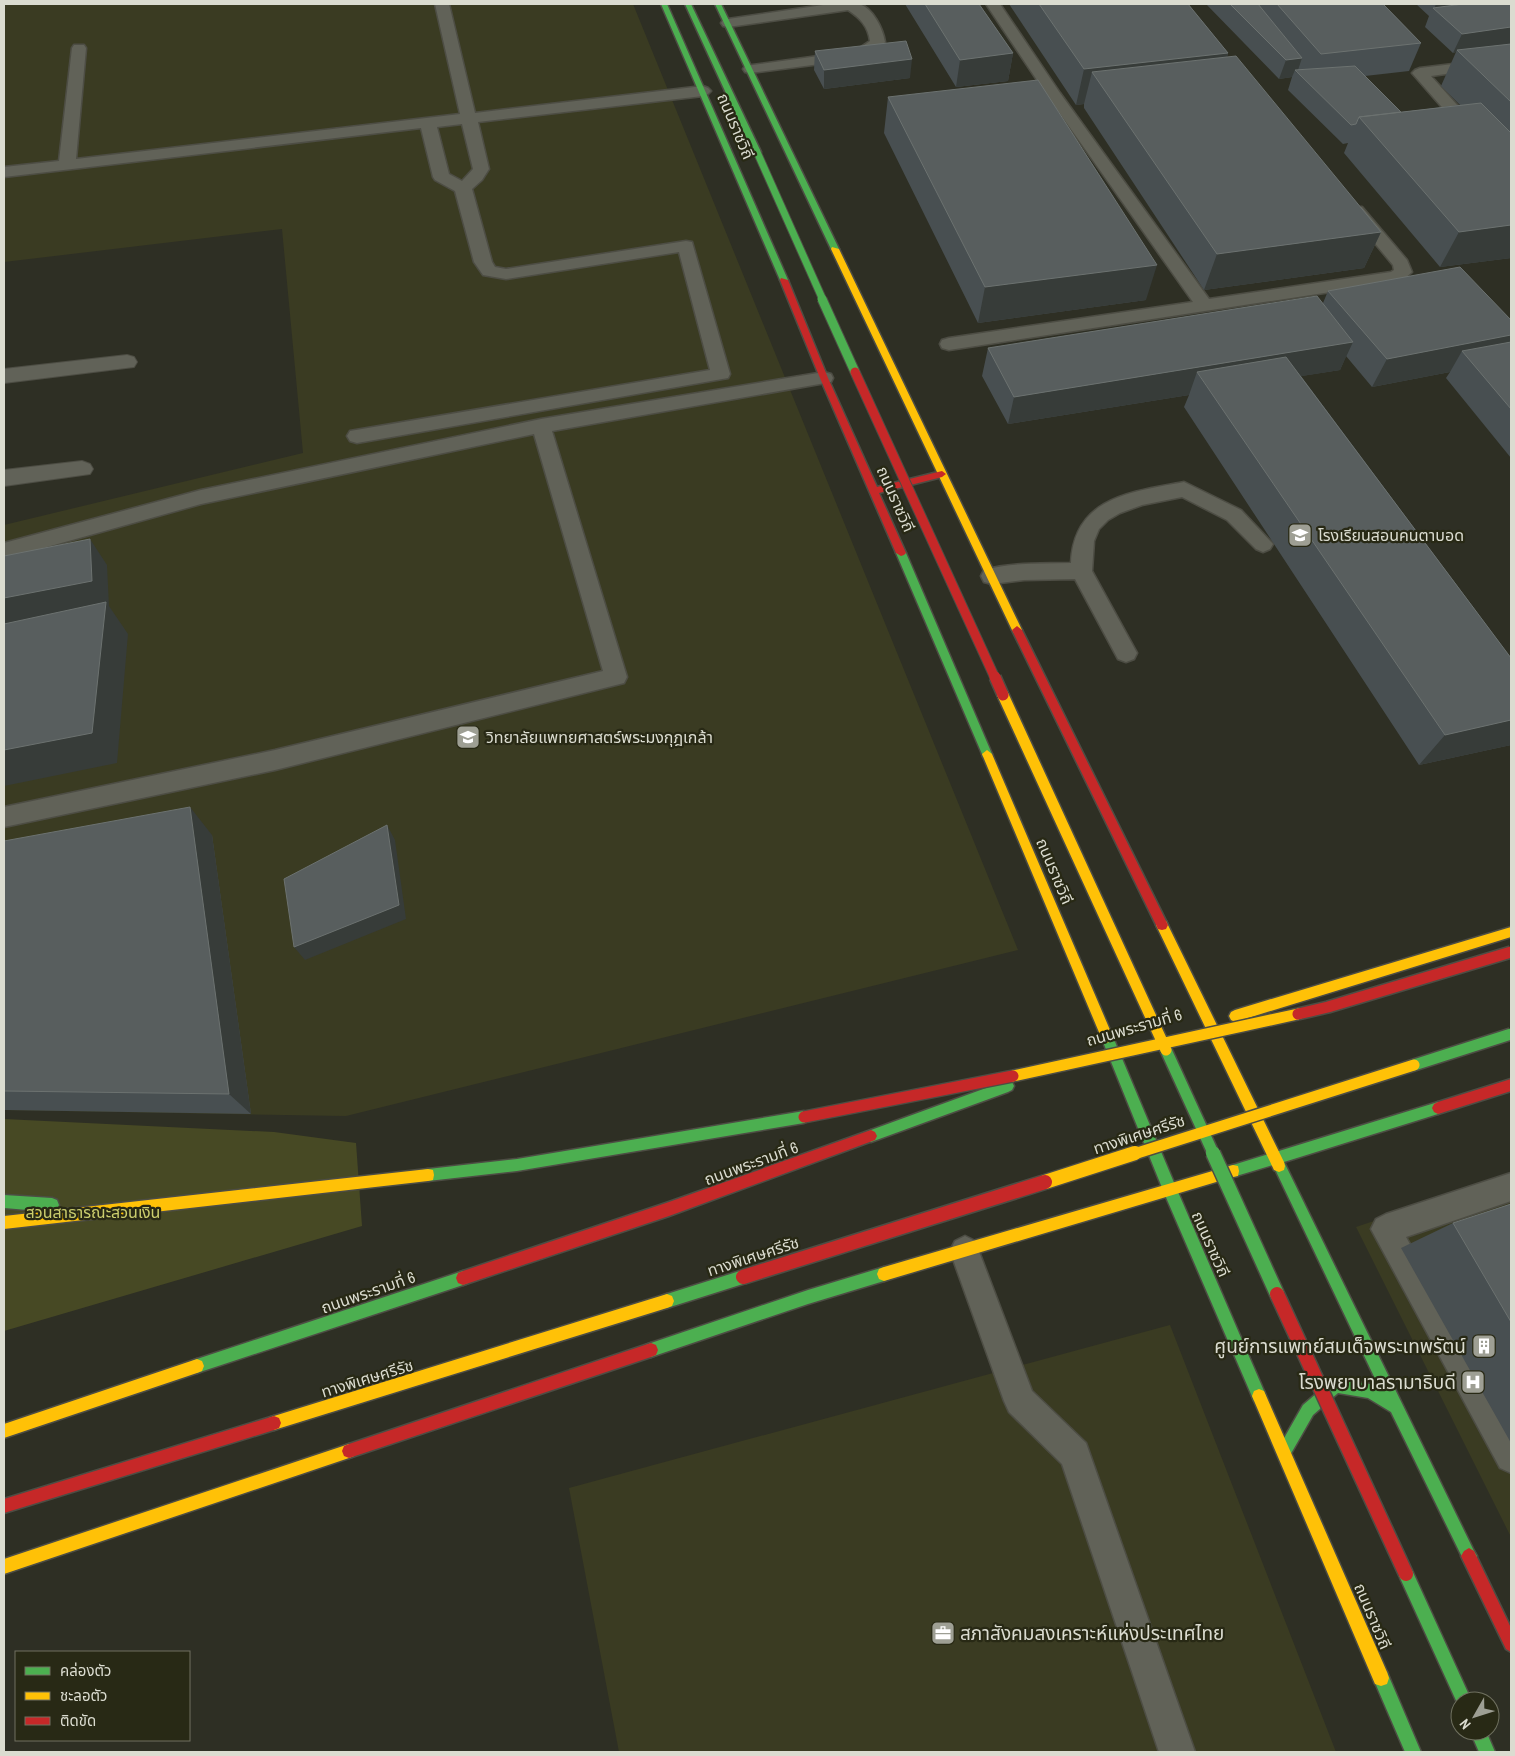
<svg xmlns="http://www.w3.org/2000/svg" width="1515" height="1756" viewBox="0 0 1515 1756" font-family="'Archivo Narrow','Noto Sans Thai',sans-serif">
	<rect width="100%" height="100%" fill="#2e2f24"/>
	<path fill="#3a3b22" d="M 4,4 L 633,4 L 1018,950 L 346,1116 L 4,1110 L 4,525 L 303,453 L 282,229 L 4,262 Z
		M 1511,1175 L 1511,1537 L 1356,1227 Z
		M 1170,1325 L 1336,1752 L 619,1752 L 569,1488 Z"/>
	<path fill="#474924" d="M 4,1119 L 274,1132 L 356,1143 L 362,1226 L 4,1331 Z"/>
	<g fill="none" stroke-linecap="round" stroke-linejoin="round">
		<g stroke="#4d4d44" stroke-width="3">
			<path id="lane" d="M 435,4 L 449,4 L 475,113 L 703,86 L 708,88 L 711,91 L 708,94 L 703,96 L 478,122 L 489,169 L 482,180 L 472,189 L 492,262 L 495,267 L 506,269 L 686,241 L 692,242 L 730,374 L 728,378 L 357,443 L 350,441 L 347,436 L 350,431 L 710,370 L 679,252 L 506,279 L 483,275 L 474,262 L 455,191 L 435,180 L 433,177 L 421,128 L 4,177 L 4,167 L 59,161 L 72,48 L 74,45 L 84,45 L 86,48 L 76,159 L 460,114 ZM 462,124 L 473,169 L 462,181 L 449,174 L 437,127 Z
				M 830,4 C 838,4 851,1 859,4 C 873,8 883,29 885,42 L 883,45 L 864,58 L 859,59 L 750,73 L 745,72 L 743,69 L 745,66 L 855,51 L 870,41 C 868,26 860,18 848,10 L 728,27 L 723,26 L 721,23 L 723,20 L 728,19 Z
				M 986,4 L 1000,4 L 1060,93 L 1209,299 L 1391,272 L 1394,270 L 1393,265 L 1348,211 L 1350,207 L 1362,207 L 1407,260 L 1412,272 L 1402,281 L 1396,282 L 949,350 L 942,348 L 940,344 L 942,340 L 949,338 L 1193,302 L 1049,98 Z
				M 1511,57 L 1511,65 L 1431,76 L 1511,165 L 1511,178 L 1497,170 L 1412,73 L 1415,70 L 1420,68 Z
				M 824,372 L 831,374 L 833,378 L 831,382 L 552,431 L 627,677 L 624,683 L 275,770 L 4,827 L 4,807 L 275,750 L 603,671 L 534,434 L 201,504 L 4,559 L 4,543 L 201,490 L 541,419 Z
				M 1184,482 L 1241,510 L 1273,544 L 1270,549 L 1263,552 L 1256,549 L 1227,520 L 1182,497 L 1142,505 L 1120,513 L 1108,520 L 1099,529 L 1094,541 L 1092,571 L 1137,653 L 1134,659 L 1126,662 L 1118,659 L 1075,579 L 1024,580 L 992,584 L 984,582 L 981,576 L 984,570 C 1012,562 1042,564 1071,563 C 1074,497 1131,492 1184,482 Z
				M 1511,1173 L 1511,1201 L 1406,1237 L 1511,1426 L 1511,1473 L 1500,1468 L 1371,1229 L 1376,1219 L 1386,1214 Z
				M 965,1236 L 975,1241 L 1032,1391 L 1086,1443 L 1195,1752 L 1159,1752 L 1062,1464 L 1009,1412 L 1004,1401 L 950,1251 L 955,1241 Z"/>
		</g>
		<g stroke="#4d4d44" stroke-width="2">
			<path id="street" d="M 127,355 L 134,357 L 137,362 L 134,367 L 4,383 L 4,369 Z
				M 82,461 L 90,464 L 93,469 L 90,474 L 4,486 L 4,470 Z"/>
		</g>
		<g stroke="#4d4d44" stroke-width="3">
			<path id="fast" d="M 661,4 L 667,4 L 788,280 L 787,282 L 780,280 Z
				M 685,4 L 691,4 L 761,152 L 760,154 L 753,152 Z
				M 715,4 L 721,4 L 839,249 L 838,251 L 831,249 Z
				M 901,550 L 906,553 L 992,754 L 991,757 L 983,757 L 982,754 L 896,553 Z
				M 1107,1031 L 1111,1033 L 1113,1037 L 1175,1185 L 1264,1391 L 1266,1396 L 1264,1401 L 1259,1403 L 1254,1401 L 1165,1195 L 1101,1037 L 1103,1033 Z
				M 1008,1080 L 1012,1082 L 1014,1086 L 1012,1090 L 1008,1092 L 871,1142 L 867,1140 L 865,1136 L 867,1132 L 871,1130 Z
				M 1438,1102 L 1442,1104 L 1444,1108 L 1442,1112 L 1438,1114 L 1284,1162 L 1474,1551 L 1477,1556 L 1474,1561 L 1469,1564 L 1464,1561 L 1391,1412 L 1368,1398 L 1338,1393 L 1313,1415 L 1289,1457 L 1284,1459 L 1279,1457 L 1277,1452 L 1279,1447 L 1303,1405 L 1331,1381 L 1336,1379 L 1370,1384 L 1380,1389 L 1273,1165 L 1233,1177 L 1228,1176 L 1227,1171 L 1228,1166 L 1233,1165 Z
				M 804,1111 L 808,1113 L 810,1117 L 808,1121 L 804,1123 L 517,1171 L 428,1181 L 423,1180 L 422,1175 L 423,1170 L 428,1169 L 517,1159 Z
				M 4,1195 L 52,1198 L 57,1200 L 59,1205 L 57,1210 L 52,1212 L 4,1208 Z
				M 884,1267 L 889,1269 L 891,1274 L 889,1279 L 884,1281 L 808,1304 L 651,1357 L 646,1355 L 644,1350 L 646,1345 L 651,1343 L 808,1290 Z
				M 743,1270 L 748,1272 L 750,1277 L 748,1282 L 743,1284 L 667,1308 L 662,1306 L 660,1301 L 662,1296 L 667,1294 Z
				M 463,1271 L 468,1273 L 470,1278 L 468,1283 L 463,1285 L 197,1373 L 192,1371 L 190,1366 L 192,1361 L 197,1359 Z
				M 1381,1670 L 1387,1672 L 1421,1752 L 1405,1752 L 1373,1678 L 1375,1672 Z
				M 1470,1731 L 1486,1731 L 1495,1752 L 1479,1752 Z"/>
		</g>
		<g stroke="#4d4d44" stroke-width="3">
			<path id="slow" d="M 832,247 L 839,249 L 1022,630 L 1020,633 L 1014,633 L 1012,630 L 831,249 Z
				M 987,750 L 992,754 L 1113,1037 L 1111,1041 L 1107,1043 L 1103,1041 L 1101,1037 L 982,754 Z
				M 1162,920 L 1166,921 L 1284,1162 L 1285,1166 L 1284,1170 L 1279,1172 L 1274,1170 L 1156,925 L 1158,921 Z
				M 1511,927 L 1511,937 L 1235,1022 L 1231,1020 L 1229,1016 L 1231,1012 L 1235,1010 Z
				M 1233,1165 L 1238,1166 L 1239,1171 L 1238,1176 L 1233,1177 L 884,1281 L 879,1279 L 877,1274 L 879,1269 L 884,1267 Z
				M 428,1169 L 433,1170 L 434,1175 L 433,1180 L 428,1181 L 4,1229 L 4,1216 Z
				M 667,1294 L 672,1296 L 674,1301 L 672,1306 L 667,1308 L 274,1430 L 269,1428 L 267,1423 L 269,1418 L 274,1416 Z
				M 197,1359 L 202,1361 L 204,1366 L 202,1371 L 197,1373 L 4,1438 L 4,1424 Z
				M 1259,1389 L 1264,1391 L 1387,1672 L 1389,1678 L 1387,1684 L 1381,1686 L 1375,1684 L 1252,1396 L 1254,1391 Z
				M 349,1444 L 354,1446 L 356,1451 L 354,1456 L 349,1458 L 4,1574 L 4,1559 Z"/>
		</g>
		<g stroke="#4d4d44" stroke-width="3">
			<path id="jam" d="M 781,278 L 788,280 L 828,378 L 877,487 L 942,471 L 946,474 L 942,477 L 879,493 L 906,553 L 904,555 L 901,556 L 896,553 L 820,378 L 780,280 Z
				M 1017,626 L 1022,630 L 1166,921 L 1168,925 L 1166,929 L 1162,930 L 1158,929 L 1012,630 Z
				M 1511,1079 L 1511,1091 L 1438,1114 L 1434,1112 L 1432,1108 L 1434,1104 L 1438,1102 Z
				M 871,1130 L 875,1132 L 877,1136 L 875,1140 L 669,1216 L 463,1285 L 458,1283 L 456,1278 L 458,1273 L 463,1271 L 669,1202 Z
				M 651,1343 L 656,1345 L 658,1350 L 656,1355 L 651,1357 L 349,1458 L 344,1456 L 342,1451 L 344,1446 L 349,1444 Z
				M 274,1416 L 279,1418 L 281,1423 L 279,1428 L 274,1430 L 4,1513 L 4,1499 Z
				M 1469,1548 L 1474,1551 L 1511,1628 L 1511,1652 L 1506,1649 L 1461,1556 L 1464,1551 Z"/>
		</g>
		<use href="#lane" fill="#616258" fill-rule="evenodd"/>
		<use href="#street" fill="#616258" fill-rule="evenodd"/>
		<use href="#fast" fill="#4caf50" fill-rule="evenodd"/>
		<use href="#slow" fill="#ffc107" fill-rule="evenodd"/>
		<use href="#jam" fill="#c62828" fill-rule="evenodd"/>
		<g stroke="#4d4d44" stroke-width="9" stroke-linecap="butt">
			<path id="fast-bridge-far3" d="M 757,152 L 823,300"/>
		</g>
		<g stroke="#4d4d44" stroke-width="11" stroke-linecap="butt">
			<path id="fast-bridge-far2" d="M 822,299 L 855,372"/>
		</g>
		<g stroke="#4d4d44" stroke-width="14" stroke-linecap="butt">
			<path id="fast-bridge-far1" d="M 1166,1050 L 1214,1155
				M 1414,1065 L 1511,1034"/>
		</g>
		<g stroke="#4d4d44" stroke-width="17" stroke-linecap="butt">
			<path id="fast-bridge" d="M 1213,1153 L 1277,1294
				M 1406,1574 L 1464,1701"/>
		</g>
		<g stroke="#4d4d44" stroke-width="14" stroke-linecap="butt">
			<path id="slow-bridge-far1" d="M 1003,695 L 1166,1050
				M 1013,1076 L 1298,1014
				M 1131,1155 L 1414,1065"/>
		</g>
		<g stroke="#4d4d44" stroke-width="17" stroke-linecap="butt">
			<path id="slow-bridge" d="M 1045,1182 L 1135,1153"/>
		</g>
		<g stroke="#4d4d44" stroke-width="11" stroke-linecap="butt">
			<path id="jam-bridge-far2" d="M 855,372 L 995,678"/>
		</g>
		<g stroke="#4d4d44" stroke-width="14" stroke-linecap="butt">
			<path id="jam-bridge-far1" d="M 995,677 L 1003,695
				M 1298,1014 L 1328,1007 L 1511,952
				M 804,1117 L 1013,1076"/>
		</g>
		<g stroke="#4d4d44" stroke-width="17" stroke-linecap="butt">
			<path id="jam-bridge" d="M 743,1277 L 1045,1182
				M 1277,1294 L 1406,1574"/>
		</g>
		<use href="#fast-bridge-far3" stroke="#4caf50" stroke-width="7"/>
		<use href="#fast-bridge-far2" stroke="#4caf50" stroke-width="9"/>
		<use href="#fast-bridge-far1" stroke="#4caf50" stroke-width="11"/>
		<use href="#fast-bridge" stroke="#4caf50" stroke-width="14"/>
		<use href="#slow-bridge-far1" stroke="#ffc107" stroke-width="11"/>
		<use href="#slow-bridge" stroke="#ffc107" stroke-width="14"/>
		<use href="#jam-bridge-far2" stroke="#c62828" stroke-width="9"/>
		<use href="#jam-bridge-far1" stroke="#c62828" stroke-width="11"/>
		<use href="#jam-bridge" stroke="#c62828" stroke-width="14"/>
	</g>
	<path fill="#484f51" d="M 905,4 L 979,4 L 1013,53 L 1008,81 L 956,87 Z
		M 1009,4 L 1188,4 L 1228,53 L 1227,57 L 1381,232 L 1364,268 L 1204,290 L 1084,108 L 1084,104 L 1076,105 Z
		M 1206,4 L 1383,4 L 1421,43 L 1409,71 L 1365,76 L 1401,112 L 1460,105 L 1441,86 L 1456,52 L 1453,53 L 1425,27 L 1429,16 L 1416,4 L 1511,4 L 1511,258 L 1440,267 L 1344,153 L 1348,143 L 1343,144 L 1288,90 L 1292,77 L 1279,79 Z
		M 815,51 L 910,78 L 824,89 L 814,70 Z
		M 888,97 L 1146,300 L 978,323 L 884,133 Z
		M 1328,291 L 1511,320 L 1511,458 L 1446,378 L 1450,372 L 1372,387 L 1346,356 L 1340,370 L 1301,376 L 1511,658 L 1511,745 L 1419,765 L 1184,407 L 1189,395 L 1008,424 L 982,376 L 988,348 L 1323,303 Z
		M 212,835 L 251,1114 L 4,1110 L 4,841 Z
		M 1511,1204 L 1511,1443 L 1401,1248 L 1453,1223 Z"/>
	<path fill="#373c39" d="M 1436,4 L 1511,4 L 1434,9 Z
		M 1511,27 L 1511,44 L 1457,50 L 1456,52 L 1453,53 L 1462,34 Z
		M 1013,53 L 1008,81 L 956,87 L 960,60 Z
		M 1228,53 L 1217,88 L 1092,72 L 1084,104 L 1076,105 L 1084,69 Z
		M 1302,58 L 1297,73 L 1295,70 L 1292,77 L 1279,79 L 1286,60 Z
		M 912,59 L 910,78 L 824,89 L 824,70 Z
		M 1511,225 L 1511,258 L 1440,267 L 1459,232 Z
		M 1381,232 L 1364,268 L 1204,290 L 1217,254 Z
		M 1157,265 L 1146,300 L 978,323 L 985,287 Z
		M 1511,335 L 1511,352 L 1462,351 L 1450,372 L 1372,387 L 1387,359 Z
		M 1353,342 L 1340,370 L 1210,391 L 1197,372 L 1189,395 L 1008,424 L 1014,397 Z
		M 90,539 L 107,565 L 109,606 L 128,634 L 117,763 L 4,786 L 4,598 Z
		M 1511,720 L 1511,745 L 1419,765 L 1445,735 Z
		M 190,807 L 212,835 L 251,1114 L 229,1094 Z
		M 387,825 L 395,840 L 406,919 L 305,960 L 294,947 Z"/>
	<path fill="#585e5e" stroke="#6c7270" d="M 925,4 L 979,4 L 1013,53 L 960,60 Z
		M 1039,4 L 1188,4 L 1228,53 L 1084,69 Z
		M 1230,4 L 1258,4 L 1302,58 L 1286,60 Z
		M 1277,4 L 1383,4 L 1421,43 L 1321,54 Z
		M 1463,4 L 1511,4 L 1511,27 L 1462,34 L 1433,8 Z
		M 906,41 L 912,59 L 824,70 L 815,51 Z
		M 1511,44 L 1511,102 L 1457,50 Z
		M 1236,56 L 1381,232 L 1217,254 L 1092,72 Z
		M 1355,66 L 1401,112 L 1359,117 L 1356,124 L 1351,125 L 1295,70 Z
		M 1038,80 L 1157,265 L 985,287 L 888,97 Z
		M 1481,103 L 1511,133 L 1511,225 L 1459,232 L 1359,117 Z
		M 1460,267 L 1511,320 L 1511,335 L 1387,359 L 1328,291 Z
		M 1317,296 L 1353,342 L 1014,397 L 988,348 Z
		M 1511,342 L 1511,409 L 1462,351 Z
		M 1286,357 L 1511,658 L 1511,720 L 1445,735 L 1197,372 Z
		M 90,539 L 92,581 L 4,598 L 4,556 Z
		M 106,602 L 92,733 L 4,750 L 4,624 Z
		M 190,807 L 229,1094 L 4,1091 L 4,841 Z
		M 387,825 L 399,905 L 294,947 L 284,879 Z
		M 1511,1204 L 1511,1322 L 1453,1223 Z"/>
	<defs>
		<g id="school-square" transform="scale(1.25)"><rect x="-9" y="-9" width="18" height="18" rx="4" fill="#9e9f94" stroke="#282915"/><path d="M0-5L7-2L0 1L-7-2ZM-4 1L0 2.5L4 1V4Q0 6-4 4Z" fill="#fff"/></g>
		<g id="university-square" transform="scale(1.25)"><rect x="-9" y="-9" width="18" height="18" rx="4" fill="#9e9f94" stroke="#282915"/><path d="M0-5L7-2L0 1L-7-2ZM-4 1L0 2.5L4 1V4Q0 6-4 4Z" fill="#fff"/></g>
		<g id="building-square" transform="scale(1.25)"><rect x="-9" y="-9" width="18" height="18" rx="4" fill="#9e9f94" stroke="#282915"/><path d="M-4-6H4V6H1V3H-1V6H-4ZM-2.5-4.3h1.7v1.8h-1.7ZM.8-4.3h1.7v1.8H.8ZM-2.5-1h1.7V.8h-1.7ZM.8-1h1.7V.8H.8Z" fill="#fff"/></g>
		<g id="hospital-square" transform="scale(1.25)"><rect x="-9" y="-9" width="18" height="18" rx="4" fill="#9e9f94" stroke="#282915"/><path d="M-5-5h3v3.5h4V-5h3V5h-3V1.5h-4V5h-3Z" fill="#fff"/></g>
		<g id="office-square" transform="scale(1.25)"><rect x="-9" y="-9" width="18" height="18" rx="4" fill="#9e9f94" stroke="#282915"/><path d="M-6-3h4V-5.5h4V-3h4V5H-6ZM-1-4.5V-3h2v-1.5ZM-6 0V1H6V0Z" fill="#fff"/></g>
	</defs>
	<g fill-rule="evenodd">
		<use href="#school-square" x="1300" y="535"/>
		<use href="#university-square" x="468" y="737"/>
		<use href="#building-square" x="1484" y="1346"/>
		<use href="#hospital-square" x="1473" y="1382"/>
		<use href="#office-square" x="943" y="1633"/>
	</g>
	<g text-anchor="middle" stroke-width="4.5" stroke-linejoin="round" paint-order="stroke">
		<g font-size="16" fill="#dbdcd0" stroke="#282915">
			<text transform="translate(736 126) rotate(67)" y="6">ถนนราชวิถี</text>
			<text transform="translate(896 499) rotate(66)" y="6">ถนนราชวิถี</text>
			<text transform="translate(1055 871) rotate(67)" y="6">ถนนราชวิถี</text>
			<text transform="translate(1134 1027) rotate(-16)" y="6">ถนนพระรามที่ 6</text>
			<text transform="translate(1139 1134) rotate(-18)" y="6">ทางพิเศษศรีรัช</text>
			<text transform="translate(751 1163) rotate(-20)" y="6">ถนนพระรามที่ 6</text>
			<text transform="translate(1211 1244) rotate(66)" y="6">ถนนราชวิถี</text>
			<text transform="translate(753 1256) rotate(-18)" y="6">ทางพิเศษศรีรัช</text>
			<text transform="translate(368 1292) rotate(-19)" y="6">ถนนพระรามที่ 6</text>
			<text transform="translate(367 1378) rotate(-17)" y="6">ทางพิเศษศรีรัช</text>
			<text transform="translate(1373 1616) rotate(67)" y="6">ถนนราชวิถี</text>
		</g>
		<g font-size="16" fill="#dbdcd0" stroke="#282915" text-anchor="start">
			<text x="1318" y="541">โรงเรียนสอนคนตาบอด</text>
			<text x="486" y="743">วิทยาลัยแพทยศาสตร์พระมงกุฎเกล้า</text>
		</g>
		<g font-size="16" fill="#cbce6d" stroke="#282915">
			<text x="93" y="1218">สวนสาธารณะสวนเงิน</text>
		</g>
		<g font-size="19" fill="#dbdcd0" stroke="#282915" text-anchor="end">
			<text x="1466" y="1353">ศูนย์การแพทย์สมเด็จพระเทพรัตน์</text>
			<text x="1456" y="1389">โรงพยาบาลรามาธิบดี</text>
			<text x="960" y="1640" text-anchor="start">สภาสังคมสงเคราะห์แห่งประเทศไทย</text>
		</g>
	</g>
	<rect width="1515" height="1756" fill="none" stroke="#dbdcd0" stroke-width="10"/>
	<rect x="15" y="1651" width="175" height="90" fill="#282915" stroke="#707160"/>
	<rect x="25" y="1667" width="25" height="8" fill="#4caf50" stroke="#707160"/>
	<text x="60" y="1676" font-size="15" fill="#dbdcd0">คล่องตัว</text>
	<rect x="25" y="1692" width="25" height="8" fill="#ffc107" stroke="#707160"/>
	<text x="60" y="1701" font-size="15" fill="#dbdcd0">ชะลอตัว</text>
	<rect x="25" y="1717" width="25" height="8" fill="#c62828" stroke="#707160"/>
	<text x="60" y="1726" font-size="15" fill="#dbdcd0">ติดขัด</text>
	<g transform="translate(1475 1716) rotate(231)"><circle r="24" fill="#282915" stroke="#707160"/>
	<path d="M0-4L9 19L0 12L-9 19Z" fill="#9e9f94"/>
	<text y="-8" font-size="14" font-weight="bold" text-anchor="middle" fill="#dbdcd0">N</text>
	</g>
</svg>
